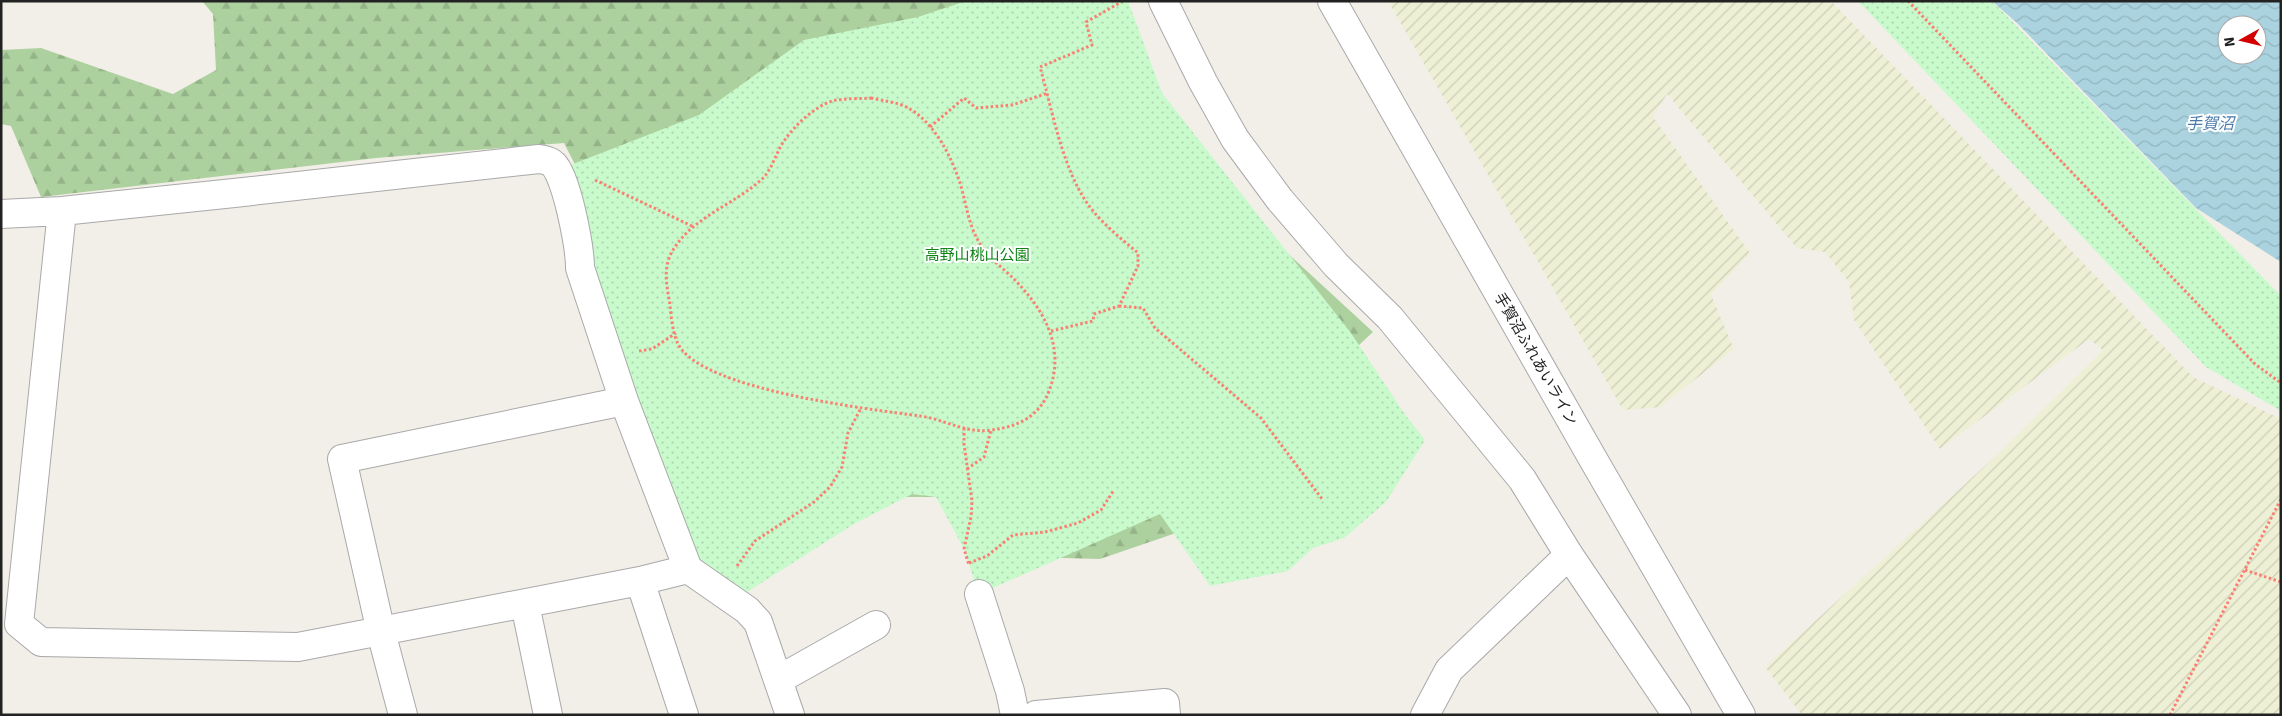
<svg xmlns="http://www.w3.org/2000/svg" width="2282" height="716" viewBox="0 0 2282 716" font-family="Signika,'Noto Sans JP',sans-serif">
	<defs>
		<pattern id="farmland-furrows" width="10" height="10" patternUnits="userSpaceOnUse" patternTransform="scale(1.25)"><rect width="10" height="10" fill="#eef0d5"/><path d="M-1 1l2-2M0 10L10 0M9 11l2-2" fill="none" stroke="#ccceb7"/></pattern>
		<pattern id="forest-firs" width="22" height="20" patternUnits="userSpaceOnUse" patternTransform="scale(1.25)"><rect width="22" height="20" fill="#add19e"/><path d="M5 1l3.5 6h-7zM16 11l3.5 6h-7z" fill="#95b388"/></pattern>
		<pattern id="park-dots" width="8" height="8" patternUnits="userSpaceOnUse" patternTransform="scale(1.25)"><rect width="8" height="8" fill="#c8facc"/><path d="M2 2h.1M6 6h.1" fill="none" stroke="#acd6af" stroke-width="1.8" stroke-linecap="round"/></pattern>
		<pattern id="water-waves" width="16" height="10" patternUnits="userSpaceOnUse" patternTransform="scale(1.25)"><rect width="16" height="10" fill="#aad3df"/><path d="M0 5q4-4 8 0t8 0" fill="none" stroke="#92b5bf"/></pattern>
	</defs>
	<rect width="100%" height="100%" fill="#f2efe9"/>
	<path fill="url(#farmland-furrows)" d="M 1388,1 L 1831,1 L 2193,377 L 2281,419 L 2281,715 L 1802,715 L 1765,667 L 1998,454 L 2103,350 L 2089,339 L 1940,449 L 1854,320 L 1849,282 L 1825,252 L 1797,248 L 1667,94 L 1653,117 L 1750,253 L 1711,295 L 1734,349 L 1660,407 L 1623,410 Z"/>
	<path fill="url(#forest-firs)" d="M 202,1 L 1123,1 L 1167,142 L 1373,332 L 1343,360 L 1214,520 L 1100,559 L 987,556 L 936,497 L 866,497 L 603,220 L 564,143 L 376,158 L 41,197 L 11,126 L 1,124 L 1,50 L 41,48 L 173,94 L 216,70 L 213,14 Z"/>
	<path fill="url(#park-dots)" d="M 966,1 L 1128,1 L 1162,93 L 1351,333 L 1404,413 L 1425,440 L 1386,502 L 1344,538 L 1313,548 L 1288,571 L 1210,586 L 1160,514 L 979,594 L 964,549 L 936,497 L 912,494 L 854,524 L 744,594 L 697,560 L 621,355 L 595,270 L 574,181 L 568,166 L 699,115 L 804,40 L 918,17 Z
		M 1858,1 L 1992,1 L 2281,296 L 2281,411 L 2206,367 Z"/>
	<path fill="url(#water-waves)" fill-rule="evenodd" d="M 1992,1 L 2281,1 L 2281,262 L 2196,208 L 2017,23 ZM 2227,25 L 2257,25 L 2257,55 L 2227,55 Z"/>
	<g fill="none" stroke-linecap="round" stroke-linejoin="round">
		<g stroke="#a9a9a9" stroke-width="30">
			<path id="minor" d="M 1163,1 L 1203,82 L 1235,139 L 1280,200 L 1336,265 L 1390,318 L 1522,479 L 1569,555 L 1677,715
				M 1332,1 L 1593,459 L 1741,715
				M 62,211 L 19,624 L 41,642 L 298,647 L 640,581 L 688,569
				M 1,214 L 62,211 L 234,193 L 539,159 C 544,160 549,160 553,164 C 567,177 580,248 580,268 L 624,401 L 688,569 L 747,610 L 758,622 L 790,715
				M 640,581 L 684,715
				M 979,594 L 1010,691 L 1015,715
				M 525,604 L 548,715
				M 778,680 L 876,625
				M 403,715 L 381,632 L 342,459 L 624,401
				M 1036,715 L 1165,703 L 1166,715
				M 1425,715 L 1449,670 L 1569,555"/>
		</g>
		<path stroke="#fa8072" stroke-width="3" stroke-dasharray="2.5 2.5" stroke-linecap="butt" d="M 1908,1 L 2255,364 L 2281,383
			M 871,98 C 883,101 899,102 910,109 C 935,124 951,156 960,183 C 967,206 968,226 982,247 C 990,259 1004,269 1014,279 C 1044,310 1066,347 1049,391 C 1039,417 1017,427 991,430 C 966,434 944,419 920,416 C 869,409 702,390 678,344 C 673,334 671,317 670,305 C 667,286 662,268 673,250 C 693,217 733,205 761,180 C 773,169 775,154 784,141 C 794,126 814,107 832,101 C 844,98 859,99 871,98 Z
			M 930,127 L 964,98 L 976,108 L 1012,105 L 1048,93
			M 595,180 L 694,227
			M 1119,306 L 1143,308 L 1155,328 L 1261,418 L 1322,499
			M 1051,331 L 1093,321 L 1094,314 L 1119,306 L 1138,266 L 1138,253 C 1118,236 1095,218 1082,195 C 1060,157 1052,109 1040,67 L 1092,45 L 1086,22 L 1123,1
			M 639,351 L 652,349 L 676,333
			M 964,428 L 964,444 L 972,501 L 971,517 L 964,549 L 969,565
			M 967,469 L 984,457 L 991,430
			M 969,563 L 987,556 L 1013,535 L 1045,532 L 1078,523 L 1101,510 L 1114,490
			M 737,566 L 755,541 L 814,502 L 830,487 L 842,467 L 848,433 L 861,408
			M 2245,570 L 2281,582
			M 2170,715 L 2281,499"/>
		<use href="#minor" stroke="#fff" stroke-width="28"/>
	</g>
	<g text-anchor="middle" stroke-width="4" stroke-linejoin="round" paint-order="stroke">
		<g font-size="15" fill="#0c8416" stroke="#fff">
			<text x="977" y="260">高野山桃山公園</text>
		</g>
		<g font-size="15" fill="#222" stroke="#fff">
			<text transform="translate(1536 359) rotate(60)" y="5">手賀沼ふれあいライン</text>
		</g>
		<g font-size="16" font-style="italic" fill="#4a7aab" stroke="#fff">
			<text x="2210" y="129">手賀沼</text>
		</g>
	</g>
	<rect width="2282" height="716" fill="none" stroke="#222222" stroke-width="5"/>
	<g transform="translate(2242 40) rotate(262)"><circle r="24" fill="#ffffff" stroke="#a7a7a7"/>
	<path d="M0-4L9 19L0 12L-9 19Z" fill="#d40000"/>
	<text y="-8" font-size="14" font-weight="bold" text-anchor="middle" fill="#222222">N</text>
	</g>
</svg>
